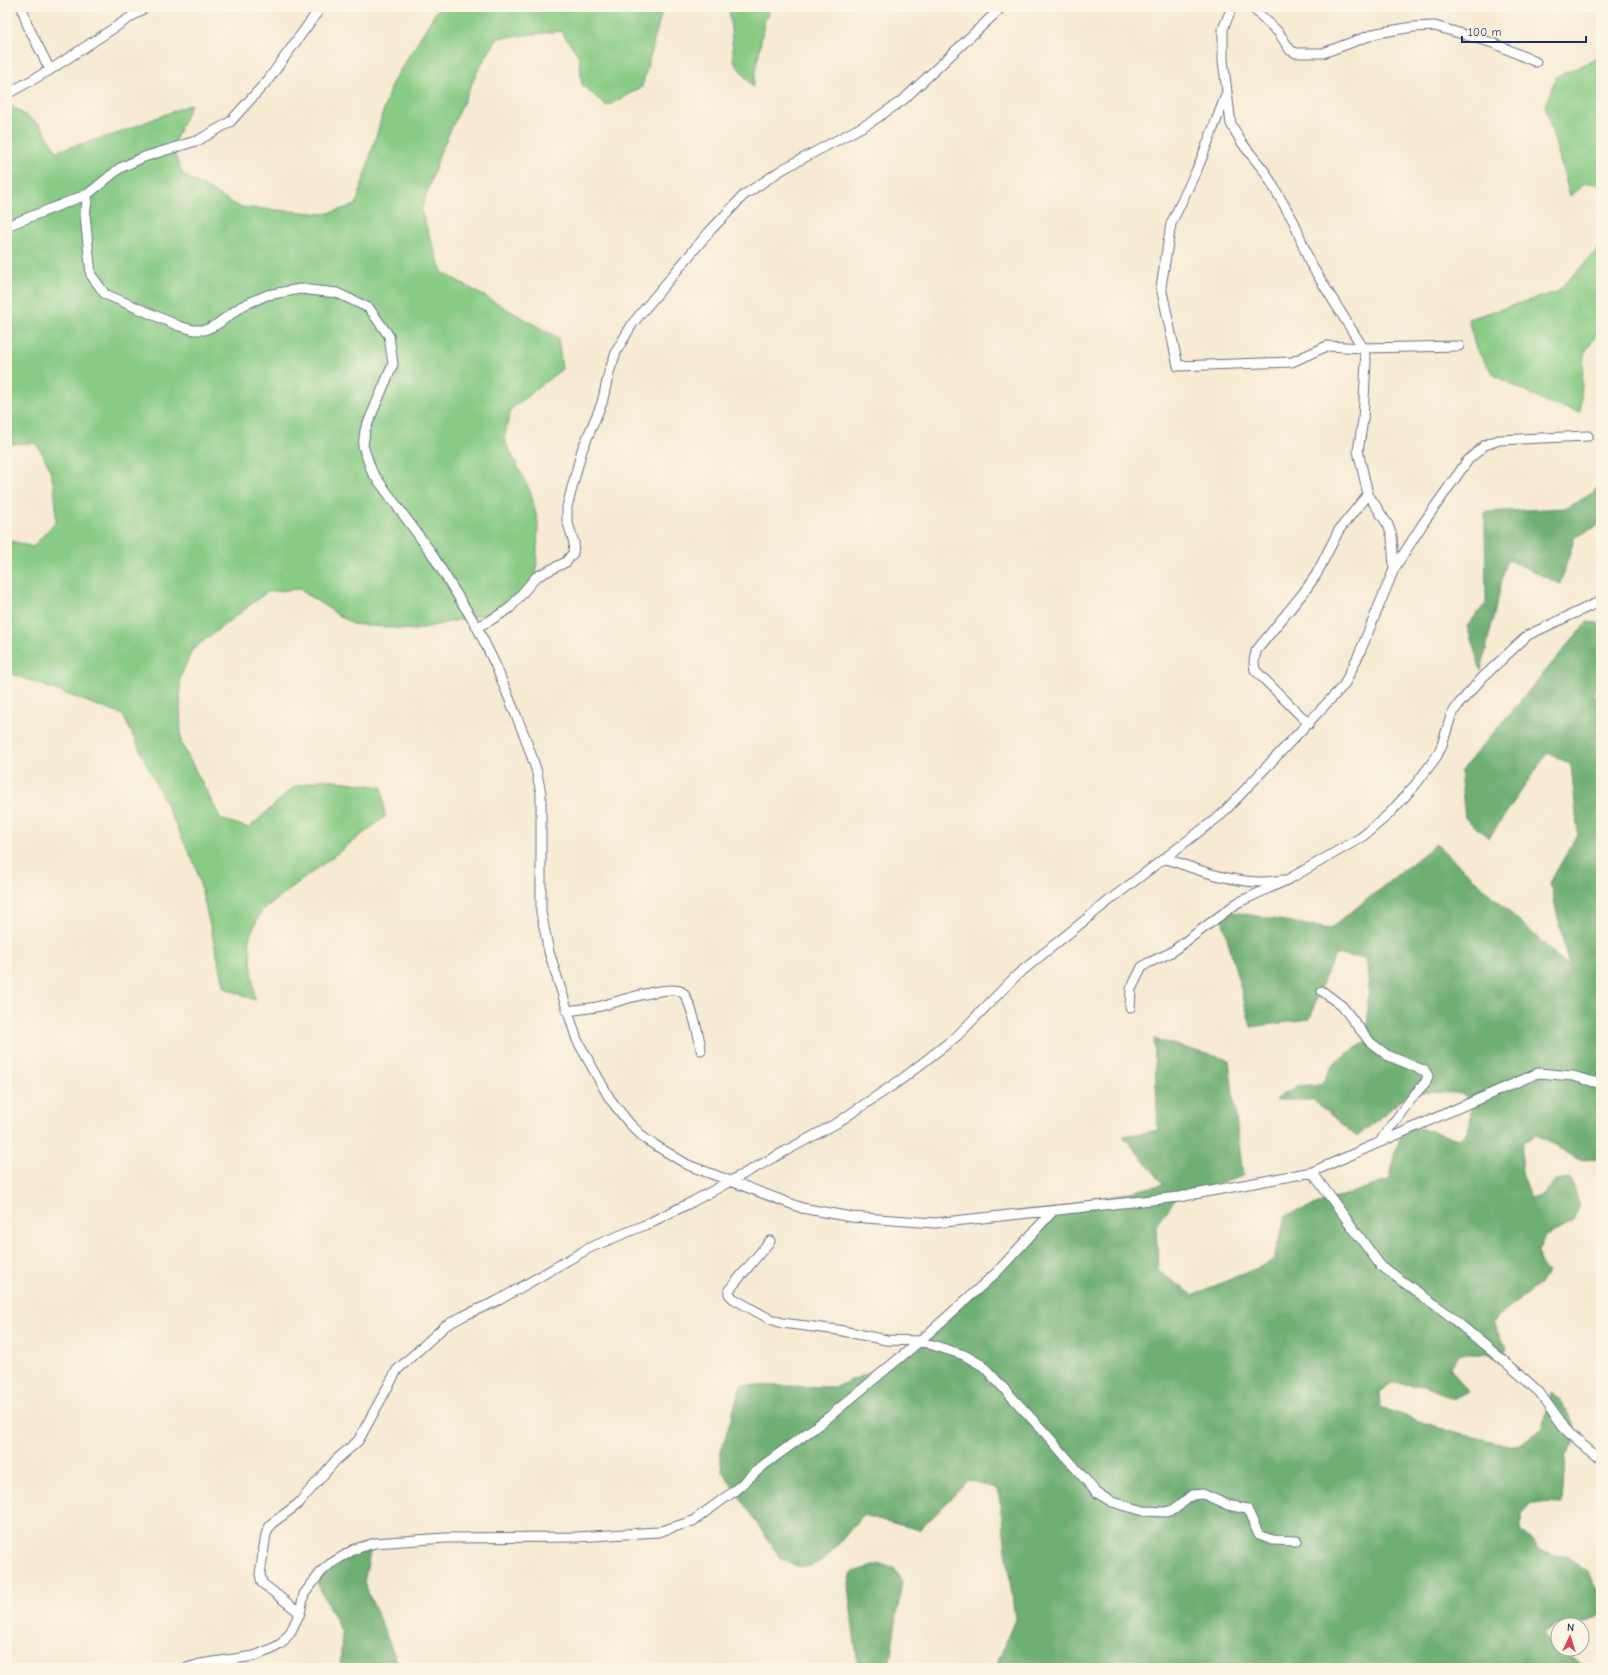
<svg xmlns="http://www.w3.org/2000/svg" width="1608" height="1675" viewBox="0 0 1608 1675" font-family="'Comic Neue',sans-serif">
	<rect width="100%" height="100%" fill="#fcf5e5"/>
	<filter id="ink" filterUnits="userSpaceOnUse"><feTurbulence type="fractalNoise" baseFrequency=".025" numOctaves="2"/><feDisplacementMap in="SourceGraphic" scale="8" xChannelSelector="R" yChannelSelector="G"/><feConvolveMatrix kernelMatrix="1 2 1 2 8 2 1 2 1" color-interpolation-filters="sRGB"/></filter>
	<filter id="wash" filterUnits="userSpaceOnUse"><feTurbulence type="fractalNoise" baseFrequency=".012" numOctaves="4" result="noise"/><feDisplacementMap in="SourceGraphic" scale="16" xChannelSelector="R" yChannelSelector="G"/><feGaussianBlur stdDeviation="0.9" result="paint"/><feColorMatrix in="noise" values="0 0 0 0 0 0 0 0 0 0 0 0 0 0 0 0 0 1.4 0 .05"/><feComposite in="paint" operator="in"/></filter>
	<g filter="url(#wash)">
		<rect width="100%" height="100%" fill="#f7ead2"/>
		<path fill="#88cb85" stroke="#527d72" d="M 439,7 L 663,7 L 642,87 L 607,106 L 582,85 L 579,56 L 561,31 L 498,38 L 480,66 L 440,153 L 421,211 L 442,272 L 558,338 L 562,369 L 511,409 L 504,439 L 531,493 L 538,523 L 536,577 L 510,608 L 415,630 L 352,624 L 299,589 L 267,592 L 192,650 L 180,678 L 181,743 L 221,819 L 249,828 L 294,787 L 324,779 L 382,787 L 385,817 L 261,911 L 249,938 L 255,1000 L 225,988 L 196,867 L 123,715 L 7,672 L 7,540 L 33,547 L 56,521 C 56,492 54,467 35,443 L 7,444 L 7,103 L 40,125 L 57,151 L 116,134 L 191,104 L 172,148 L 183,175 L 240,207 L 325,214 L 356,205 L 391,85 Z
			M 729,7 L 771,7 L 764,23 L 753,87 L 734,62 Z
			M 1601,57 L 1601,184 L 1585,183 L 1570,196 L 1545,106 L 1556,77 Z
			M 1601,246 L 1601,328 L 1584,354 L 1580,412 L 1549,404 L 1494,375 L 1476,349 L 1468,319 L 1557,292 Z"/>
		<path fill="#6eaf72" stroke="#446f68" d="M 1601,482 L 1601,524 L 1575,537 L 1560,584 L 1507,559 L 1481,671 L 1467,626 L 1486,603 L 1485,512 L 1566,508 L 1594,492 Z
			M 1587,622 L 1601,623 L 1601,681 L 1591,697 L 1601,693 L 1601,1159 L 1579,1160 L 1537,1135 L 1524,1142 C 1518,1165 1523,1177 1530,1199 L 1544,1195 L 1555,1180 L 1570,1178 L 1579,1207 L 1573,1222 L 1545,1237 L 1538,1251 L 1540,1265 L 1547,1272 L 1539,1285 L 1491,1322 L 1507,1347 L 1500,1361 L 1489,1354 L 1458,1354 L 1450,1367 L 1468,1392 L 1455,1399 L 1425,1386 L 1392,1383 L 1379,1392 L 1380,1407 L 1455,1433 L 1515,1446 L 1542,1429 L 1550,1393 L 1562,1401 L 1575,1428 L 1573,1444 L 1565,1457 L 1562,1504 L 1531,1503 L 1521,1514 L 1521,1529 L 1540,1550 L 1566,1557 L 1589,1573 L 1601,1601 L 1599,1616 L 1586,1623 L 1555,1625 L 1543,1633 L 1552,1646 L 1587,1668 L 995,1668 L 1015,1619 L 998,1489 L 969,1480 L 920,1530 L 862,1515 C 850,1529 828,1563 809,1566 C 799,1569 789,1563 780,1558 L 722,1471 L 720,1455 L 741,1385 L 835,1387 L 888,1365 L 994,1272 L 1050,1211 L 1164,1184 L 1123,1136 L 1158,1130 L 1154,1039 L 1229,1060 L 1243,1176 L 1177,1197 L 1156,1225 L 1158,1271 L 1193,1295 L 1273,1261 L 1286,1215 L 1389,1180 L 1403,1124 L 1459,1139 C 1473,1130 1470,1116 1472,1101 L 1461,1093 L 1411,1092 L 1357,1137 L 1313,1100 L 1275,1100 L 1297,1086 L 1321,1084 L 1336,1061 L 1367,1041 L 1369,974 L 1365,958 L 1335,955 L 1319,991 L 1310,1019 L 1251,1027 L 1222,919 L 1223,910 L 1330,929 L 1436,844 L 1569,967 L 1550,882 L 1578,834 L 1571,765 L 1548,752 L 1489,838 L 1465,818 L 1460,772 Z
			M 372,1543 L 364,1583 L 400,1668 L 340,1668 L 342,1633 L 315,1579 L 319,1571 Z
			M 880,1564 L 894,1568 L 902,1581 L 889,1668 L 858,1668 L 848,1586 L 852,1572 Z"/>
	</g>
	<g filter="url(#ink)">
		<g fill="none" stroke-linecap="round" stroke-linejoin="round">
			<g stroke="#687087" stroke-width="11">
				<path id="minor" d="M 22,7 L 27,24 L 50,70
					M 1232,7 L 1223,29 L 1223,60 L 1231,124 L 1242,143 L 1265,172 L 1294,222 L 1310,263 L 1363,348 L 1366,360 L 1363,420 L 1358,451 L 1368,494 L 1388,525 L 1392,536 L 1394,569
					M 1252,7 L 1279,33 L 1290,50 L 1296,53 L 1323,53 L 1377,33 L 1413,27 L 1435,26 L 1493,43 L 1536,62
					M 7,94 L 50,70 L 146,7
					M 1226,95 L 1199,165 L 1171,224 L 1161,287 L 1178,366 L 1292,362 L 1327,346 L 1363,348 L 1459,346
					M 88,194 L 85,215 L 91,275 L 105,294 L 179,326 L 194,330 L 205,330 L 216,325 L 242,306 L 267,295 L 300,289 L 337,293 L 369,308 L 389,336 L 393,364 L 365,430 L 363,446 L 372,472 L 430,551 L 477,627 L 495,664 L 525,737 L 536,769 L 541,793 L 541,912 L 549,952 L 577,1040 L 610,1099 L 629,1123 L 645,1139 L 688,1165 L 802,1208 L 851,1217 L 935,1223 L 1179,1197 L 1312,1172 L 1538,1073 L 1573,1076 L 1601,1084
					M 7,226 L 88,194 L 120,168 L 144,157 L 199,140 L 230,122 L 268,80 L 321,7
					M 477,627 L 491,620 L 510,608 L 536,577 L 566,562 L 573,553 L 574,543 L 567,520 L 567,507 L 582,450 L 602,403 L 609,372 L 617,350 L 633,323 L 709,232 L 744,195 L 783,169 L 871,122 L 903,100 L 1002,7
					M 1309,724 L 1255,670 L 1254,662 L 1256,651 L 1304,592 L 1316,575 L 1339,530 L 1368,494
					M 1165,858 C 1194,869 1227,881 1259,882 C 1267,882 1276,881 1284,880
					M 1322,991 L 1342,1006 L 1370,1042 L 1387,1055 L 1425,1071 L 1428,1076 L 1425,1083 L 1415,1094 L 1379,1142
					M 1130,1008 L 1131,989 L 1142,967 L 1148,963 L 1170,953 L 1237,903 L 1289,879 L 1362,837 L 1389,814 L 1416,784 L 1437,756 L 1442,745 L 1451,716 L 1458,705 L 1483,677 L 1528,635 L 1601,601
					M 567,1011 C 578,1009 590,1009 601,1006 C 616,1002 669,984 682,992 C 690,998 700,1039 701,1050
					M 1312,1172 L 1380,1265 L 1445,1312 L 1517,1372 L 1538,1391 L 1569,1434 L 1601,1460
					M 770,1241 L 729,1290 L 729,1294 L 734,1299 L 768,1318 L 782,1323 L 838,1330 L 886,1340 L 920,1341 L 964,1355 L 983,1366 L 1046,1434 L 1097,1493 L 1112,1502 L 1144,1511 L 1166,1512 L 1175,1509 L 1192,1495 L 1203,1494 L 1228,1505 L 1247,1509 L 1259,1535 L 1273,1540 L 1297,1541
					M 300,1613 L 262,1583 L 260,1574 L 266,1534 L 271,1524 L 298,1504 L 336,1460 L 358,1441 L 397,1370 L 445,1326 L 463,1316 L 499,1300 L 589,1248 L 645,1225 L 692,1202 L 837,1123 L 902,1079 L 957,1036 L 1017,975 L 1111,899 L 1221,815 L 1344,685 L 1360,652 L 1394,569 L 1424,522 L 1468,460 L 1485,445 L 1499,440 L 1588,436
					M 187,1668 L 200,1664 L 254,1656 L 272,1649 L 282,1643 L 291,1631 L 300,1613 L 304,1594 L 322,1571 L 330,1564 L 355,1549 L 375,1543 L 445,1538 L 577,1537 L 658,1532 L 693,1521 L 733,1492 L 765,1464 L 825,1420 L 920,1341 L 997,1272 L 1053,1211"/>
			</g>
			<use href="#minor" stroke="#fff" stroke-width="9"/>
		</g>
	</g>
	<rect width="1608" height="1675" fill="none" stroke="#fcf5e5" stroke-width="24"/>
	<g transform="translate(1570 1637) rotate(4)"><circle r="19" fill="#fcf5e5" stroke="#a2a6af"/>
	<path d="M0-3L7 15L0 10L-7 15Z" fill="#d1495b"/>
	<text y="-6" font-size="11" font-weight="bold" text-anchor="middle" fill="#1b2f5e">N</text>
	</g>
	<path d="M1462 36v6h124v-6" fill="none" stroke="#1b2f5e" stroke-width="2"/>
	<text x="1468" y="36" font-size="12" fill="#1b2f5e" stroke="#fcf5e5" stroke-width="3" paint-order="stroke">100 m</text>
</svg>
